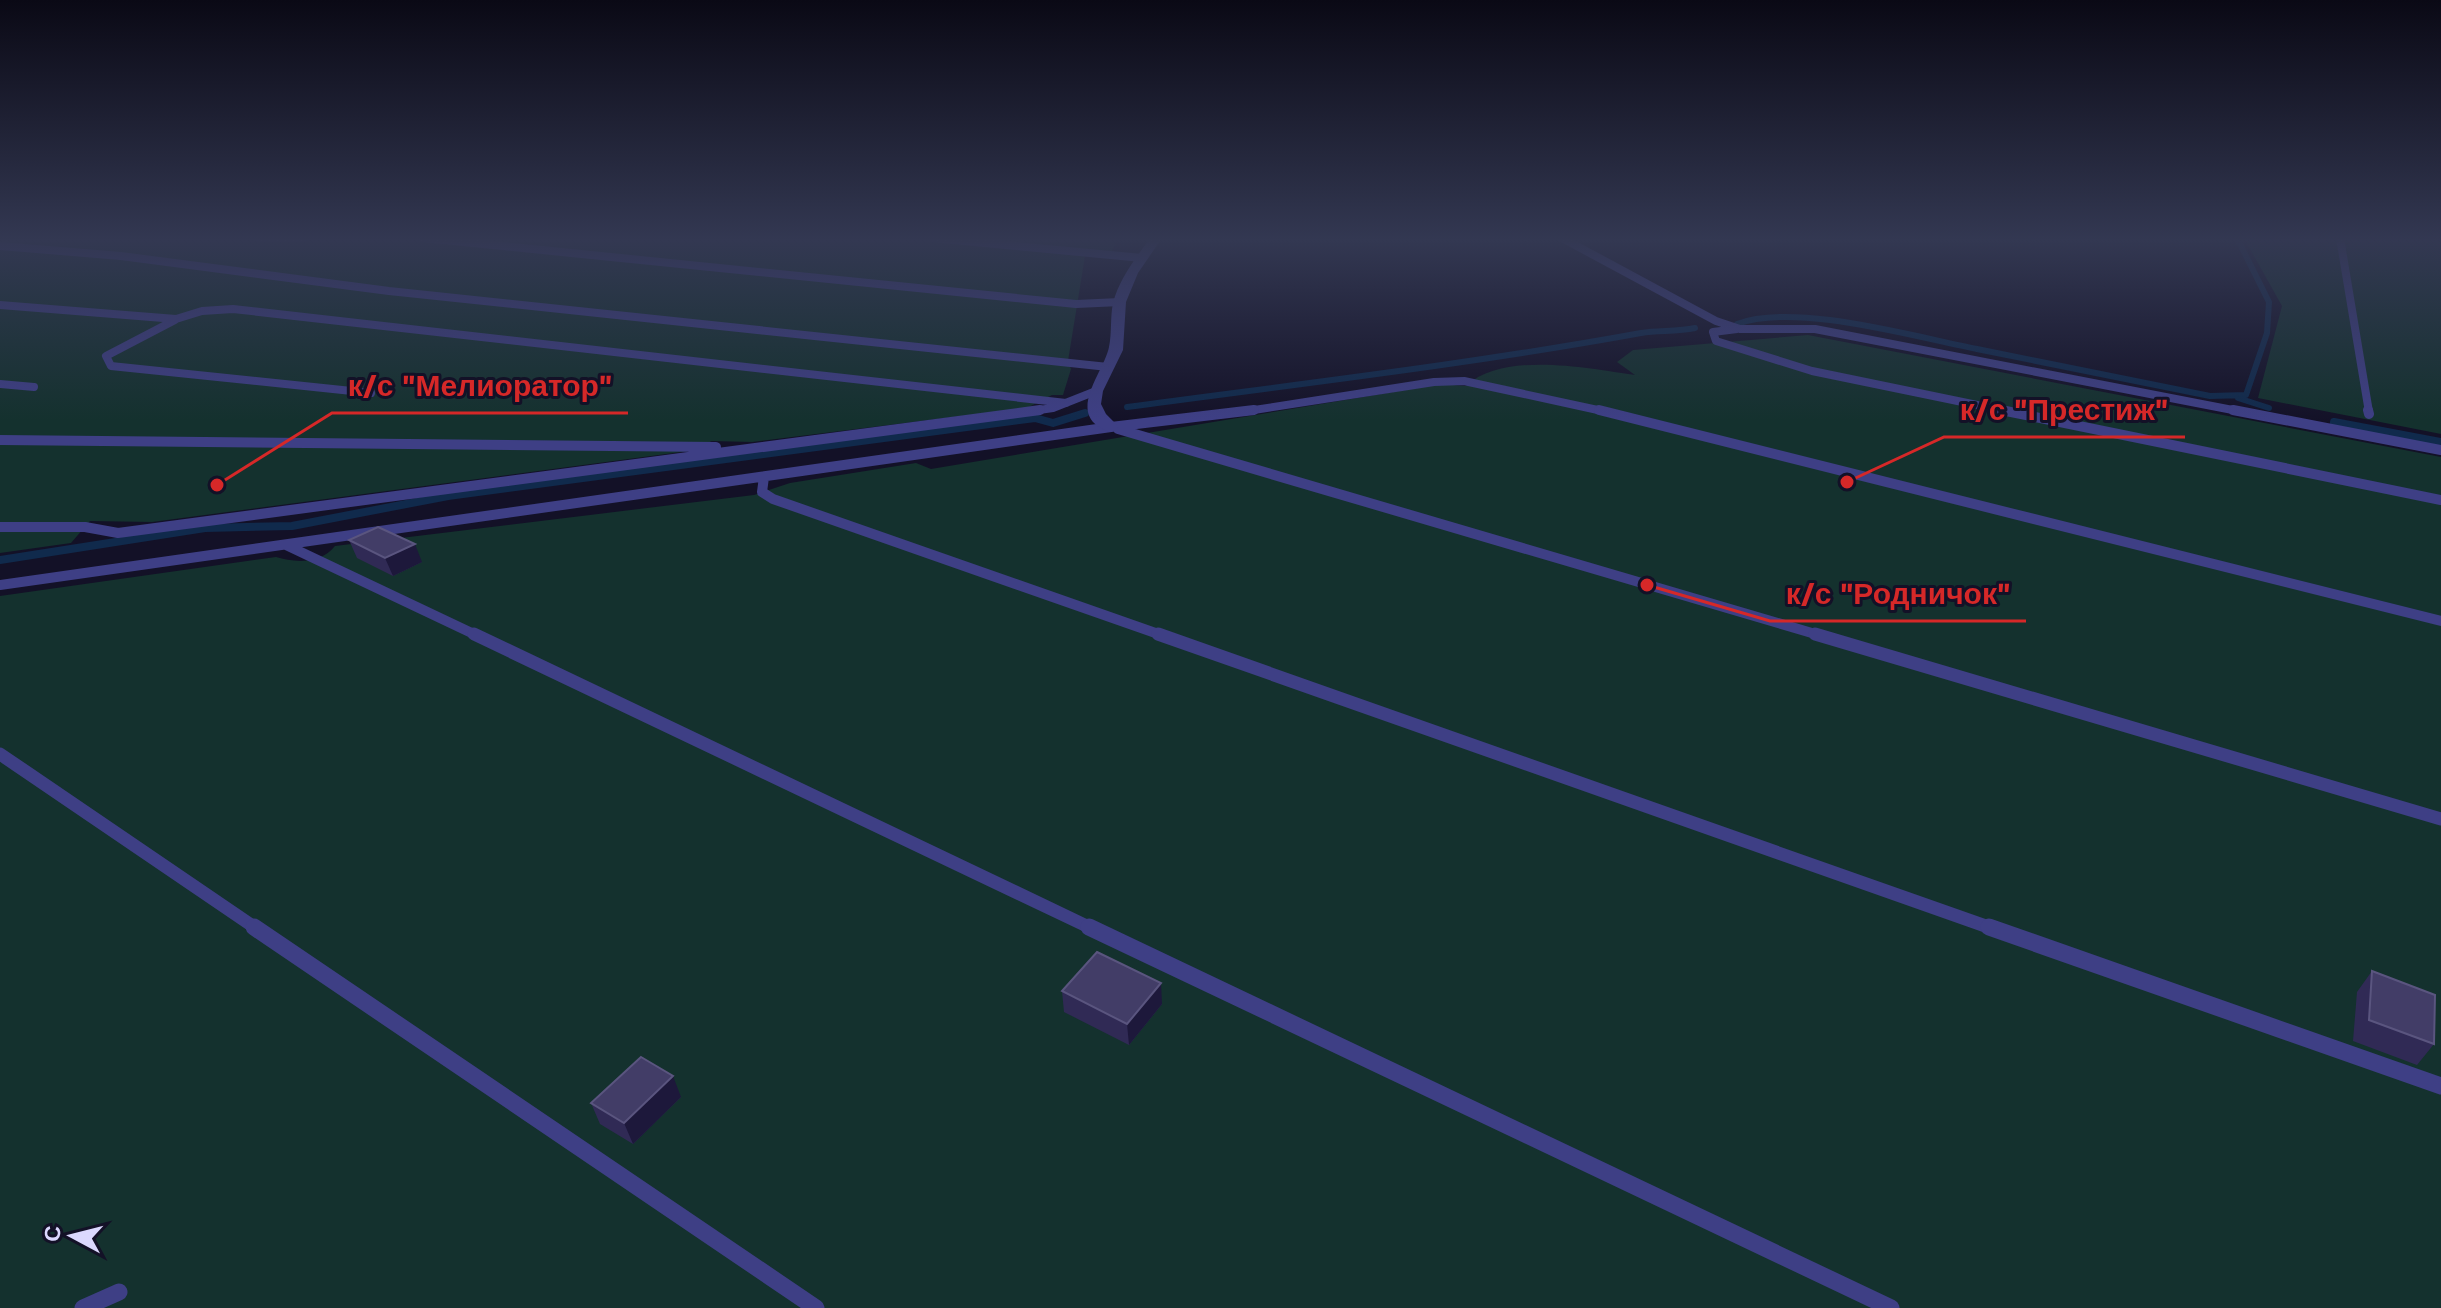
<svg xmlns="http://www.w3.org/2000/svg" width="2441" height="1308" viewBox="0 0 2441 1308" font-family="'Work Sans',sans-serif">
	<rect width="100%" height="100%" fill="#131127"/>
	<path fill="#14312e" d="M 0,238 L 1118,238 L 1112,251 L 1086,250 L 1068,361 L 1071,369 L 1063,395 L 1052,395 L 1027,408 L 752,442 L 711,441 L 704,449 L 152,522 L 90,521 L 71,543 L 0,553 Z
		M 2244,238 L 2441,238 L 2441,434 L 2258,398 L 2282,306 Z
		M 1808,335 L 2441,457 L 2441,1308 L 0,1308 L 0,596 L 276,557 C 295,563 321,564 335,546 L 754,495 L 790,483 L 916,463 L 931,469 L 1441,384 L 1466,386 C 1503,351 1588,368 1635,375 L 1617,362 L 1633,350 Z"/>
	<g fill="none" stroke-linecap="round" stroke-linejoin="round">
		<path stroke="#102a4c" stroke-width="6" d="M 1737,324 C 1794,302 1915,337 1977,349 C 2054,365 2132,380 2210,396 L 2246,395 L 2267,333 L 2269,302 L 2237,238
			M 2238,398 L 2269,408
			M 1127,407 C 1298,384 1471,364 1641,333 C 1659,330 1676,332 1695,328"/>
		<path stroke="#102a4c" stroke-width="8" d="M 2334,422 L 2441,442
			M 0,560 L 205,528 L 292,526 L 448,496 L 1035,418 L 1053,423 L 1085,413"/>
		<path stroke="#3e3f85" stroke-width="8" d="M 260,238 L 303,238
			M 423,238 L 1076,304 L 1120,302
			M 933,238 L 1142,258
			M 1562,238 L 1716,321 L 1740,329 L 1815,329 L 2243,412
			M 2340,238 L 2369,412
			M 0,246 L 121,256 L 389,291 L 1108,367
			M 0,305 L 176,319 L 202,311 L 233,309 L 1066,403
			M 175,320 L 106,356 L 111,366 L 371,393
			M 1737,329 L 1713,332 L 1716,341 L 1812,371 L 2011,412
			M 0,384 L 34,387
			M 1025,412 L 1053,408 L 1096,391
			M 1241,412 L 1434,382 L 1464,381 L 1607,412"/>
		<path stroke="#3e3f85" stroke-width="10" d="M 1599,410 L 2441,621
			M 2001,410 L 2441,500
			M 2233,410 L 2441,450
			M 2368,410 L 2369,414
			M 1118,429 L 1822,636
			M 0,440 L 716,447
			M 764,477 L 762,492 L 773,499 L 1164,636
			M 0,527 L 85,527 L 118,533 L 1040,410
			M 286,545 L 478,636
			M 0,585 L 1111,427 L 1254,410"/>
		<path stroke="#3e3f85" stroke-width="13" d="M 474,634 L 1093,929
			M 1158,634 L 1994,929
			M 1815,634 L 2441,819
			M 0,754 L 257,929"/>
		<path stroke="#3e3f85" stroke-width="17" d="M 254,927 L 816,1308
			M 1089,927 L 1891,1308
			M 1989,927 L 2441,1086
			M 83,1308 L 119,1292"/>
		<path fill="#3e3f85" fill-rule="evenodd" d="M 1150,238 L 1162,238 L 1138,273 L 1126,302 L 1123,350 L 1103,391 L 1101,404 L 1106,414 L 1119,427 L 1111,432 C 1062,417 1104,373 1109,347 C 1112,333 1110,318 1113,303 C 1119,279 1136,258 1150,238 Z"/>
	</g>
	<path fill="#302a55" d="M 349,540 L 422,562 L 393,576 L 357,558 Z
		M 2372,971 L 2434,1044 L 2417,1065 L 2353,1041 L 2357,992 Z
		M 1062,991 L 1162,1004 L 1129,1045 L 1064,1012 Z
		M 681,1097 L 633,1144 L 600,1124 L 591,1103 Z"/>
	<path fill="#1d183b" d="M 415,544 L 422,562 L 393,576 L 385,558 Z
		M 1161,983 L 1162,1004 L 1129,1045 L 1127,1024 Z
		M 673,1076 L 681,1097 L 633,1144 L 624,1123 Z"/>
	<path fill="#423d67" stroke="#5a557f" stroke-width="2" d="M 378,527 L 415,544 L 385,558 L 349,540 Z
		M 1097,952 L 1161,983 L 1127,1024 L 1062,991 Z
		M 2372,971 L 2435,995 L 2434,1044 L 2369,1020 Z
		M 641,1057 L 673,1076 L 624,1123 L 591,1103 Z"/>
	<linearGradient id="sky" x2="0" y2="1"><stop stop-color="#0a0915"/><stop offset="0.57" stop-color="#333852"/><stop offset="1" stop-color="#333852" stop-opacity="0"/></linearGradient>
	<rect width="2441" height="421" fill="url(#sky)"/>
	<path fill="none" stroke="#d62828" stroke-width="3" d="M217 485L332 413H628M1847 482L1944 437H2185M1647 585L1770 621H2026"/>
	<g fill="#d62828" stroke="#131127" stroke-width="3">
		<circle cx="217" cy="485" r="8"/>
		<circle cx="1847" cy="482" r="8"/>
		<circle cx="1647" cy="585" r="8"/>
	</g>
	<g font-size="30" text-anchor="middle" font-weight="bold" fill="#d62828" stroke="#131127" stroke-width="6" stroke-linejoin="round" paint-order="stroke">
		<text x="480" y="396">к/с "Мелиоратор"</text>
		<text x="2064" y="420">к/с "Престиж"</text>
		<text x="1898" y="604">к/с "Родничок"</text>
	</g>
	<g transform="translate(72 1236) rotate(277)" stroke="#131127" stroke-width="6" paint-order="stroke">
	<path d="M0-6L14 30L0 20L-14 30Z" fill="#dbd8fe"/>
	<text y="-12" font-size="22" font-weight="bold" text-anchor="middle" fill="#dbd8fe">С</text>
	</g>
</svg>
